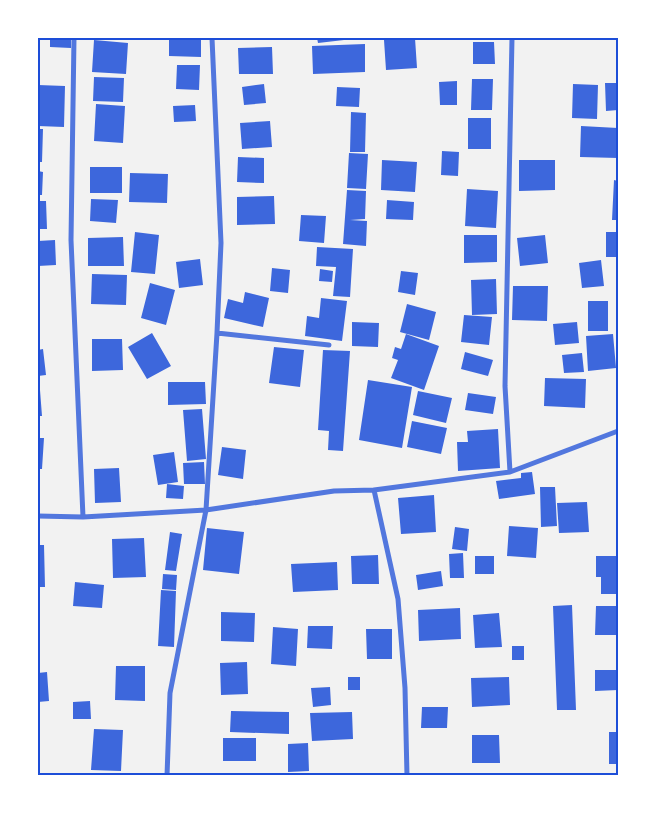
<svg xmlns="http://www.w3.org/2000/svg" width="656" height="813" viewBox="0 0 656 813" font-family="Bitter,serif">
	<rect width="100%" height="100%" fill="#f2f2f2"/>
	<path fill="#3d67dc" d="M 50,38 L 71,38 L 71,48 L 50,47 Z
		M 169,38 L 201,38 L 201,57 L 169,56 Z
		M 317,38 L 344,38 L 344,40 L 318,43 Z
		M 415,38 L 417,68 L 386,70 L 384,40 Z
		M 94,40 L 128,43 L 126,74 L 92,72 Z
		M 473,42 L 494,42 L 495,64 L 473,64 Z
		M 365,44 L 365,72 L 313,74 L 312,46 Z
		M 272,47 L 273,74 L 239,74 L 238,48 Z
		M 177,65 L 200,65 L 199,90 L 176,89 Z
		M 94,77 L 124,78 L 123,102 L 93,101 Z
		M 472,79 L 493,79 L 492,110 L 471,110 Z
		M 457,81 L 457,105 L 440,105 L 439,82 Z
		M 605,83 L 618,83 L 618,110 L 606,111 Z
		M 264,84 L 266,103 L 244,105 L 242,87 Z
		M 573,84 L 598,85 L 597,119 L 572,118 Z
		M 38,85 L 65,86 L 64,127 L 38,126 Z
		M 337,87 L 360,88 L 359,107 L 336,106 Z
		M 96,104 L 125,106 L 123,143 L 94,141 Z
		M 195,105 L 196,121 L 174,122 L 173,106 Z
		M 351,112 L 366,113 L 365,152 L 350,152 Z
		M 468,118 L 491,118 L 491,149 L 468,149 Z
		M 270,121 L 272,147 L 242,149 L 240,123 Z
		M 581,126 L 618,128 L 618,158 L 580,157 Z
		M 38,129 L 43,129 L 42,162 L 38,162 Z
		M 442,151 L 459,152 L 458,176 L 441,175 Z
		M 349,153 L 368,154 L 366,189 L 347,188 Z
		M 238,157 L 264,158 L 264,183 L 237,182 Z
		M 382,160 L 417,162 L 415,192 L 381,190 Z
		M 519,160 L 555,160 L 555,190 L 519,191 Z
		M 90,167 L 122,167 L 122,193 L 90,193 Z
		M 38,171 L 43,172 L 42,195 L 38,195 Z
		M 130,173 L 168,174 L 167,203 L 129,202 Z
		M 614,180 L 618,181 L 618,220 L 612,220 Z
		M 467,189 L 498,191 L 496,228 L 465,226 Z
		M 347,190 L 366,191 L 365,219 L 350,220 L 367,221 L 366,246 L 343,244 Z
		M 274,196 L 275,224 L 237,225 L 237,197 Z
		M 91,199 L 118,200 L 116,223 L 90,221 Z
		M 387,200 L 414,202 L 413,220 L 386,219 Z
		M 38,201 L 46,201 L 47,229 L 38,229 Z
		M 301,215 L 326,216 L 324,243 L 299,241 Z
		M 135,232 L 159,235 L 155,274 L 131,272 Z
		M 606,232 L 618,232 L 618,257 L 606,257 Z
		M 464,235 L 497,235 L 497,262 L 464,263 Z
		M 545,235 L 548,263 L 520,266 L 517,238 Z
		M 123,237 L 124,266 L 88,266 L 88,238 Z
		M 55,240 L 56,265 L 38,266 L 38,241 Z
		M 317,247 L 353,249 L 350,297 L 333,296 L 336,267 L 316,266 Z
		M 200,259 L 203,285 L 179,288 L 176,262 Z
		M 601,260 L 604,286 L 582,288 L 579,263 Z
		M 272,268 L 290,270 L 288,293 L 270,291 Z
		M 320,269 L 333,271 L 332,282 L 319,281 Z
		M 401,271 L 418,273 L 415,295 L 398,292 Z
		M 92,274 L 127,275 L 126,305 L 91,304 Z
		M 496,279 L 497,314 L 472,315 L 471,280 Z
		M 150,283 L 175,290 L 166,325 L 141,318 Z
		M 513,286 L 548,286 L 547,321 L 512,320 Z
		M 245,292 L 269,298 L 263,327 L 224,318 L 228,299 L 243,303 Z
		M 321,298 L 347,301 L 342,341 L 305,336 L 307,316 L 319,318 Z
		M 588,301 L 608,301 L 608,331 L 588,331 Z
		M 407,304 L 436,312 L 429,340 L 400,332 Z
		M 464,315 L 492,317 L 489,345 L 461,342 Z
		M 352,322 L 379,323 L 378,347 L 352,346 Z
		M 577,322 L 579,343 L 555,345 L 553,324 Z
		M 152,333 L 171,366 L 147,379 L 128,347 Z
		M 406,334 L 439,346 L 424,390 L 391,378 L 398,360 L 392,358 L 395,347 L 401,349 Z
		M 613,334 L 616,368 L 588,371 L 586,336 Z
		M 92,339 L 122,339 L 123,370 L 92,371 Z
		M 274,347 L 304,350 L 300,387 L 269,383 Z
		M 43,349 L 46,375 L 38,376 L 38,350 Z
		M 323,350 L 350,351 L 343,451 L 328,450 L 329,431 L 318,430 Z
		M 465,352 L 493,360 L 488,376 L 461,369 Z
		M 582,353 L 584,372 L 564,373 L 562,355 Z
		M 545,378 L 586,379 L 585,408 L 544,406 Z
		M 368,380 L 412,387 L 402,448 L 359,440 Z
		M 168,382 L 205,382 L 206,404 L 168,405 Z
		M 38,390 L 40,390 L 42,416 L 38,416 Z
		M 418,391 L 452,398 L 446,423 L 413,415 Z
		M 468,393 L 496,397 L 493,414 L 465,410 Z
		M 202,409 L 206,459 L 187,461 L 183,410 Z
		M 412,421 L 447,428 L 441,454 L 407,447 Z
		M 498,429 L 500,468 L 458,471 L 457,442 L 468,442 L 467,431 Z
		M 38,438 L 44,438 L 42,469 L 38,469 Z
		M 222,447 L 246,450 L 243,479 L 218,475 Z
		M 174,452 L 178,482 L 158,485 L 153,455 Z
		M 204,462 L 205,484 L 184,484 L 183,463 Z
		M 119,468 L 121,502 L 95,503 L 94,469 Z
		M 532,472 L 535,494 L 499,499 L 496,481 L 521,478 L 521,473 Z
		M 167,484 L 184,486 L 183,499 L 166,498 Z
		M 540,487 L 555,487 L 557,526 L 541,527 Z
		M 434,495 L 436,532 L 401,534 L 398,498 Z
		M 587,502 L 589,532 L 559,533 L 557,503 Z
		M 509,526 L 538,528 L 536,558 L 507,556 Z
		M 455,527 L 469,529 L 467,551 L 452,549 Z
		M 207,528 L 244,532 L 239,574 L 203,570 Z
		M 170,532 L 182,534 L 176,571 L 165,570 Z
		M 144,538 L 146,577 L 113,578 L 112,539 Z
		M 38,545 L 44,545 L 45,587 L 38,587 Z
		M 463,553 L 464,578 L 450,578 L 449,554 Z
		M 378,555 L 379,584 L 352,584 L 351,556 Z
		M 475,556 L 494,556 L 494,574 L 475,574 Z
		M 596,556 L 618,556 L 618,594 L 601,594 L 601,577 L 596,577 Z
		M 337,562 L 338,590 L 293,592 L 291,564 Z
		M 441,571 L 443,586 L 418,590 L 416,575 Z
		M 163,574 L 177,575 L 176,590 L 162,589 Z
		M 75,582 L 104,585 L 102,608 L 73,606 Z
		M 161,590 L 176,591 L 174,647 L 158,646 Z
		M 572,605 L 576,710 L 557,710 L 553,606 Z
		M 596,606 L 616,606 L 616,635 L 595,635 Z
		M 460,608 L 461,639 L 419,641 L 418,610 Z
		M 221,612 L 255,613 L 254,642 L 221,641 Z
		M 499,613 L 502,647 L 475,648 L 473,615 Z
		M 308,626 L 333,626 L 332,649 L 307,648 Z
		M 273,627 L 298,629 L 296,666 L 271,664 Z
		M 366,629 L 392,629 L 392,659 L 367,659 Z
		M 512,646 L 524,646 L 524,660 L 512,660 Z
		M 247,662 L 248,694 L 221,695 L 220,663 Z
		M 116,666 L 145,666 L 145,701 L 115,700 Z
		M 595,670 L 618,670 L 618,690 L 595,691 Z
		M 47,672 L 49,701 L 38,702 L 38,673 Z
		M 348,677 L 360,677 L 360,690 L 348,690 Z
		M 509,677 L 510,705 L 472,707 L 471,678 Z
		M 330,687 L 331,705 L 313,707 L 311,688 Z
		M 90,701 L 91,719 L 73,719 L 73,702 Z
		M 422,707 L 448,707 L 447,728 L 421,728 Z
		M 231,711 L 289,712 L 289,734 L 230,732 Z
		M 352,712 L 353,739 L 312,741 L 310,713 Z
		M 94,729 L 123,730 L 121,771 L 91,770 Z
		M 609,732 L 618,732 L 618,764 L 609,764 Z
		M 472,735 L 499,735 L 500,763 L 472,763 Z
		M 223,738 L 256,738 L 256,761 L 223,761 Z
		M 308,743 L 309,771 L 288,772 L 288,744 Z"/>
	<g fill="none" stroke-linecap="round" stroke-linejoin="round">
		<path stroke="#5277de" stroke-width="5" d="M 74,38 L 71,240 L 83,517
			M 217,333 L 329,345
			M 510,472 L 505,386 L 512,38
			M 374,490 L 398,599 L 405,688 L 407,776
			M 38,516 L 83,517 L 206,510 L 334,491 L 374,490 L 510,472 L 618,431
			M 167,776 L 170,693 L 206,510 L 217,333 L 221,243 L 212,38"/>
	</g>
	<rect width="656" height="813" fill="none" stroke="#ffffff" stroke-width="78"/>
	<rect x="39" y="39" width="578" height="735" fill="none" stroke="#1d4ed8" stroke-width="2"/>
</svg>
